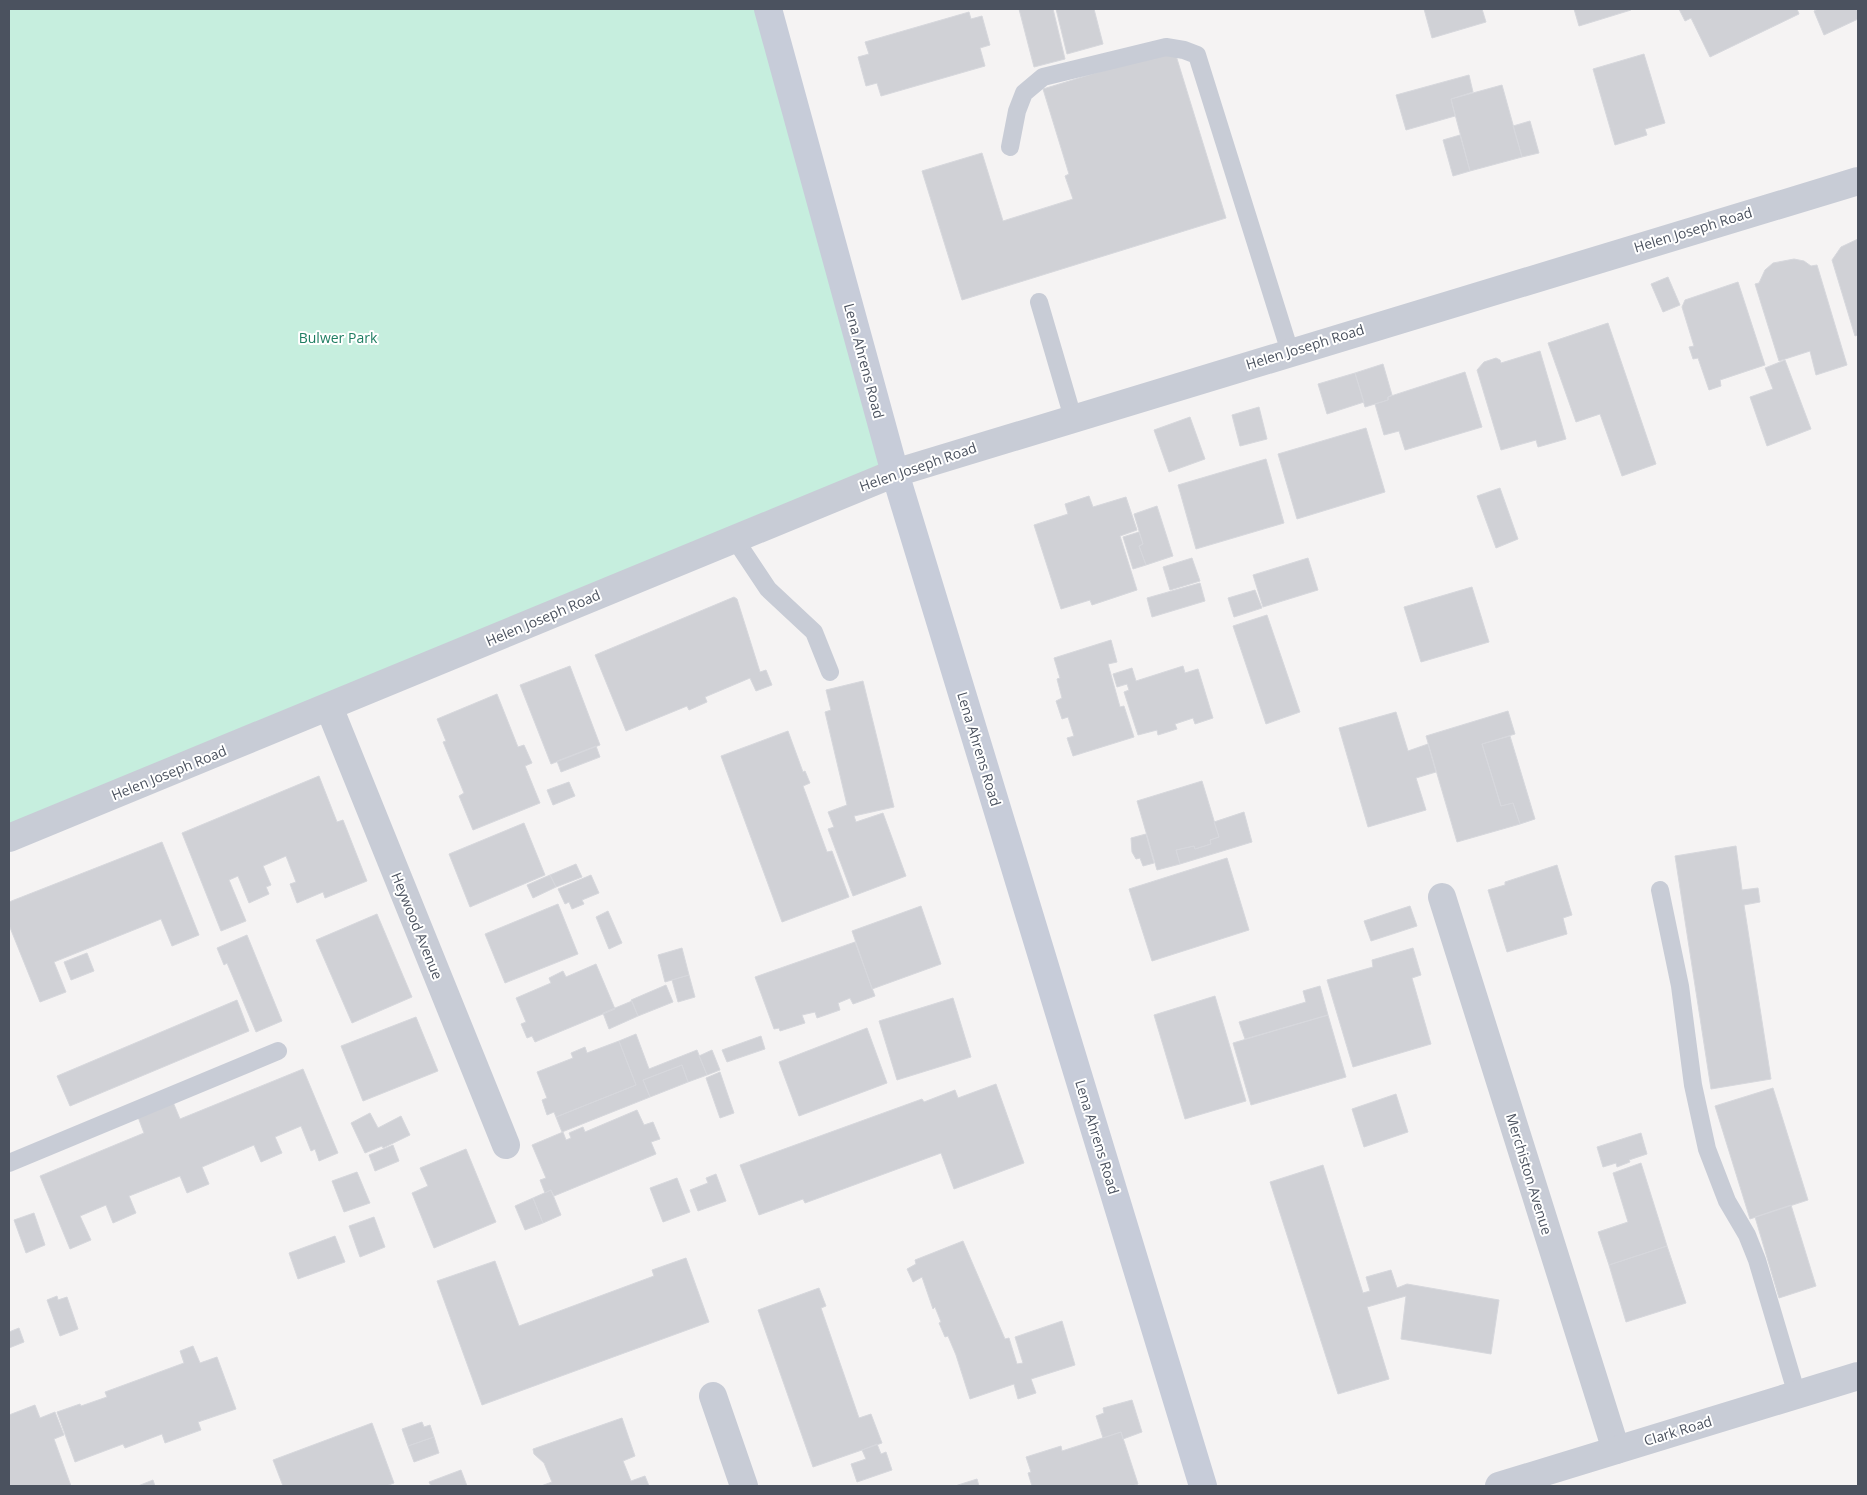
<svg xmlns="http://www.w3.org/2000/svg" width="1867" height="1495" viewBox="0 0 1867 1495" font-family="'Open Sans',sans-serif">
	<rect width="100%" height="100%" fill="#f5f3f3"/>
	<path fill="#c6eede" d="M 9,9 L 755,9 L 890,470 L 9,829 Z"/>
	<path fill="#d0d1d6" stroke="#d7d8dd" d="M 1019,9 L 1053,9 L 1065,59 L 1034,67 Z
		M 1056,9 L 1094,9 L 1103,44 L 1067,54 Z
		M 1424,9 L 1482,9 L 1486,22 L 1432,38 Z
		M 1574,9 L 1630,9 L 1631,10 L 1579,26 Z
		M 1679,9 L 1797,9 L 1799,14 L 1710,57 L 1691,18 L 1685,21 Z
		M 1818,9 L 1858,9 L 1858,19 L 1824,35 L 1814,11 Z
		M 969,12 L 971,19 L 982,16 L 990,45 L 980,48 L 985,66 L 881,96 L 877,83 L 866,86 L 858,57 L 869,54 L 865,42 Z
		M 1174,49 L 1226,218 L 962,300 L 922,171 L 982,153 L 1003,221 L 1073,199 L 1065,176 L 1069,174 L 1043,89 Z
		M 1644,54 L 1665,123 L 1645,129 L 1647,135 L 1615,145 L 1593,69 Z
		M 1469,75 L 1473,92 L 1451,99 L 1455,116 L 1406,130 L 1396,95 Z
		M 1502,85 L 1522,157 L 1470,171 L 1451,99 Z
		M 1530,121 L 1539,153 L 1522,157 L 1513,126 Z
		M 1460,135 L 1470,171 L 1453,176 L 1443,140 Z
		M 1858,239 L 1858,335 L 1855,336 L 1832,260 L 1841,247 Z
		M 1794,259 L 1804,261 L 1811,266 L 1817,265 L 1847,365 L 1816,375 L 1810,351 L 1779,361 L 1755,284 L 1759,283 L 1765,270 L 1773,263 Z
		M 1668,277 L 1680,305 L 1663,312 L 1651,284 Z
		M 1738,282 L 1765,365 L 1720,380 L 1721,386 L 1709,390 L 1698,358 L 1693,359 L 1689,347 L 1694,346 L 1682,307 L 1685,300 Z
		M 1608,323 L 1656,464 L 1622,476 L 1600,414 L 1576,422 L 1548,343 Z
		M 1540,351 L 1566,439 L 1538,447 L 1536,440 L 1501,450 L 1477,370 L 1484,362 L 1496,358 L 1500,360 L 1501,363 Z
		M 1785,360 L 1811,429 L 1767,446 L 1750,397 L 1773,389 L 1765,368 Z
		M 1383,364 L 1392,395 L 1388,397 L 1388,400 L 1365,407 L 1355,373 Z
		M 1465,372 L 1482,427 L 1405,450 L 1399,431 L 1384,435 L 1375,404 L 1388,400 L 1388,397 Z
		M 1355,373 L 1364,402 L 1327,414 L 1318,384 Z
		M 1259,407 L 1267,439 L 1240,446 L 1232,415 Z
		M 1190,417 L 1205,459 L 1169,472 L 1154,430 Z
		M 1366,428 L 1385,492 L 1297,519 L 1278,454 Z
		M 1266,459 L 1284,523 L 1196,549 L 1178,485 Z
		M 1500,488 L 1518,539 L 1496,548 L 1477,496 Z
		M 1089,496 L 1093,507 L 1126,497 L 1137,530 L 1120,536 L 1137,590 L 1092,605 L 1090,600 L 1061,609 L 1034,525 L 1068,514 L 1065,504 Z
		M 1157,506 L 1173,556 L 1146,565 L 1139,546 L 1143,544 L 1134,514 Z
		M 1139,532 L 1143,544 L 1139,546 L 1146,565 L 1133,569 L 1123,537 Z
		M 1192,558 L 1200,581 L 1170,590 L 1163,567 Z
		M 1308,558 L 1318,590 L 1263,607 L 1253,575 Z
		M 1200,583 L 1205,601 L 1152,617 L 1147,598 Z
		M 1472,587 L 1489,642 L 1421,662 L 1404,607 Z
		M 1255,590 L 1262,608 L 1234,617 L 1228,598 Z
		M 734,597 L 737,599 L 760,672 L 766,670 L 772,685 L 756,691 L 750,678 L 705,697 L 707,702 L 689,710 L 687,706 L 626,731 L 595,655 Z
		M 1267,615 L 1300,712 L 1266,724 L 1233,626 Z
		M 1111,640 L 1117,662 L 1108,664 L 1120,707 L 1124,706 L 1134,737 L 1073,756 L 1067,738 L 1074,736 L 1068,717 L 1062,719 L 1056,701 L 1062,698 L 1057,679 L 1060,678 L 1054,658 Z
		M 570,666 L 600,745 L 551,764 L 520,685 Z
		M 1183,666 L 1185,673 L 1198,669 L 1213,718 L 1195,724 L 1193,718 L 1175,724 L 1177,729 L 1158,735 L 1157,730 L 1138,735 L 1124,692 L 1129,690 L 1127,684 L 1117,687 L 1113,674 L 1132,668 L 1136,681 Z
		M 863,681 L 894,807 L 854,816 L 856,822 L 883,813 L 906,876 L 853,896 L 828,829 L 834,827 L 828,812 L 847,805 L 825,712 L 831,710 L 826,690 Z
		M 497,694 L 518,747 L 524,745 L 532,763 L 525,766 L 540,803 L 473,830 L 459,796 L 464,793 L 443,742 L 446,741 L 437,719 Z
		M 1508,711 L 1515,734 L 1482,744 L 1501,806 L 1513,803 L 1520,824 L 1457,842 L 1426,736 Z
		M 1396,712 L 1408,751 L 1428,744 L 1436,772 L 1416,778 L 1426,810 L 1368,827 L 1339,728 Z
		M 788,731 L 803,772 L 805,771 L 810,783 L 803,786 L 827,852 L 832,851 L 849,897 L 782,922 L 721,756 Z
		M 1510,736 L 1535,819 L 1520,824 L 1513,803 L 1501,806 L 1482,744 Z
		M 596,746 L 600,757 L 561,772 L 557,761 Z
		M 319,776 L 337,822 L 343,820 L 367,881 L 325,898 L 323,892 L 297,903 L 290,884 L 296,882 L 286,856 L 263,866 L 271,885 L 266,887 L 269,894 L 249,903 L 238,876 L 229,880 L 246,921 L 221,931 L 182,833 Z
		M 1202,781 L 1219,837 L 1210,840 L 1211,844 L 1195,849 L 1194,846 L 1176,850 L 1180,864 L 1157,870 L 1137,801 Z
		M 569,782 L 575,796 L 553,805 L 547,790 Z
		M 1244,812 L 1252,842 L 1180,864 L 1176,850 L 1194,846 L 1195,849 L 1211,844 L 1210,840 L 1219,837 L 1214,822 Z
		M 524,823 L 545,875 L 470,907 L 449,854 Z
		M 1146,834 L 1154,863 L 1143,866 L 1140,858 L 1136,859 L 1132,852 L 1131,838 Z
		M 162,842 L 199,935 L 172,946 L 161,919 L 54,962 L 66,992 L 40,1002 L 9,925 L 9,902 Z
		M 1736,846 L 1742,890 L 1758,888 L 1760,902 L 1744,905 L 1771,1079 L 1711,1089 L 1675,856 Z
		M 1227,858 L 1249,930 L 1152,961 L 1129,889 Z
		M 576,864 L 582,877 L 556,887 L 550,875 Z
		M 1557,865 L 1572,915 L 1563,918 L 1567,934 L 1507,952 L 1488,890 L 1505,885 L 1505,882 Z
		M 550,875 L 556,887 L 533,898 L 527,885 Z
		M 591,875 L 599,893 L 582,900 L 584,904 L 572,909 L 569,902 L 565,904 L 558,889 Z
		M 558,904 L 578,954 L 505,983 L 485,934 Z
		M 921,906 L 941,964 L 872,989 L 852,931 Z
		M 1410,906 L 1417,926 L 1371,941 L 1364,921 Z
		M 608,911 L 622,943 L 609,949 L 596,917 Z
		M 377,914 L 412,997 L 352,1023 L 316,940 Z
		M 247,935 L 282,1021 L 256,1032 L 227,963 L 224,965 L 217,948 Z
		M 855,942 L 875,996 L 853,1004 L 850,998 L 838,1003 L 840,1010 L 817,1018 L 815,1012 L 802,1015 L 805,1023 L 780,1031 L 779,1028 L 774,1029 L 755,977 Z
		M 682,948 L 689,975 L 665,982 L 658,955 Z
		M 1413,948 L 1421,975 L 1412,978 L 1431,1044 L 1353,1067 L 1327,980 L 1373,967 L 1372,960 Z
		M 87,953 L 94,971 L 71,980 L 64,962 Z
		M 596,964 L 615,1009 L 535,1042 L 532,1036 L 527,1038 L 521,1024 L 526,1022 L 516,998 L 551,983 L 549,978 L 563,971 L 566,977 Z
		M 689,975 L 695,997 L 678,1002 L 672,980 Z
		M 666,985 L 673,1002 L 638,1016 L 631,1000 Z
		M 1320,986 L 1328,1015 L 1245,1039 L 1239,1022 L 1306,1002 L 1303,991 Z
		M 1215,996 L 1246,1101 L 1185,1119 L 1154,1015 Z
		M 953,998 L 971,1057 L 897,1080 L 879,1021 Z
		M 237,1000 L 249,1031 L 70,1106 L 57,1076 Z
		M 632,1001 L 638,1016 L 609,1029 L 603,1013 Z
		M 1328,1015 L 1346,1077 L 1251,1105 L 1233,1043 Z
		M 416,1017 L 438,1071 L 363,1101 L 341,1046 Z
		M 867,1028 L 887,1083 L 799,1116 L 779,1062 Z
		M 636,1034 L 649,1069 L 697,1050 L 707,1075 L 688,1082 L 682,1065 L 643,1080 L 650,1097 L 562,1132 L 556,1117 L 636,1085 L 619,1041 Z
		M 761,1036 L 765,1049 L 727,1062 L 722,1050 Z
		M 619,1041 L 636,1085 L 556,1117 L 554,1112 L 547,1115 L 542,1100 L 547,1098 L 537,1072 L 573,1058 L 571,1053 L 585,1047 L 587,1053 Z
		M 712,1050 L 720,1070 L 707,1075 L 699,1056 Z
		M 682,1065 L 688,1082 L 650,1097 L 643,1080 Z
		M 303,1069 L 338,1153 L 319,1161 L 315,1149 L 311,1151 L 301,1126 L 275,1137 L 282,1153 L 261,1162 L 254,1145 L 202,1167 L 209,1184 L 187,1193 L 180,1176 L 129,1196 L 136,1213 L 113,1223 L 106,1205 L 80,1216 L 91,1240 L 70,1249 L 40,1176 L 144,1133 L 138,1117 L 173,1102 L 180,1119 Z
		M 720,1072 L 734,1113 L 720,1118 L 706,1078 Z
		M 996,1084 L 1024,1163 L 954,1189 L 941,1153 L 805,1203 L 803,1199 L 759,1215 L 740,1165 L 922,1099 L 924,1102 L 955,1090 L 958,1098 Z
		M 1773,1088 L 1808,1200 L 1750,1219 L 1715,1106 Z
		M 1396,1094 L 1408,1132 L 1364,1147 L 1352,1109 Z
		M 637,1110 L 644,1125 L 653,1122 L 660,1139 L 651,1142 L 656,1154 L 554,1196 L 551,1190 L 545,1193 L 540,1180 L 546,1178 L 532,1145 L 563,1132 L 566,1140 L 571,1138 L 569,1133 L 583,1127 L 585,1132 Z
		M 370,1113 L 378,1128 L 401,1116 L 410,1135 L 383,1148 L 382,1146 L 365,1153 L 351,1123 Z
		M 1641,1133 L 1647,1154 L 1629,1160 L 1630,1162 L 1617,1167 L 1616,1163 L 1603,1167 L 1597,1147 Z
		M 393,1145 L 399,1161 L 375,1171 L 369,1155 Z
		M 466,1149 L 496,1222 L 434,1248 L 412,1193 L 428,1186 L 420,1168 Z
		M 1641,1163 L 1667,1246 L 1609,1265 L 1598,1232 L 1628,1222 L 1613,1173 Z
		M 1323,1165 L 1363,1293 L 1370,1291 L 1366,1277 L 1391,1270 L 1397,1288 L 1407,1284 L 1499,1300 L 1491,1354 L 1401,1339 L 1406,1296 L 1367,1307 L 1389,1379 L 1338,1394 L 1270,1182 Z
		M 357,1172 L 370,1203 L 344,1212 L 332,1181 Z
		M 716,1174 L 726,1201 L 698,1211 L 690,1190 L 708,1183 L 706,1178 Z
		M 677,1178 L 690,1212 L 663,1222 L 650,1188 Z
		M 551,1190 L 561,1215 L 543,1223 L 533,1198 Z
		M 533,1198 L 543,1223 L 525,1230 L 515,1206 Z
		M 1791,1205 L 1816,1286 L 1779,1298 L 1755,1217 Z
		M 34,1213 L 45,1245 L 26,1253 L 14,1220 Z
		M 374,1217 L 385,1247 L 360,1257 L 349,1226 Z
		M 335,1236 L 345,1262 L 298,1279 L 289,1253 Z
		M 963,1241 L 1005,1339 L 1009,1338 L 1017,1364 L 1023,1363 L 1015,1337 L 1062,1321 L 1075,1365 L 1031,1379 L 1036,1393 L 1018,1399 L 1014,1384 L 970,1399 L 956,1355 L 948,1336 L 945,1337 L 939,1323 L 941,1322 L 935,1307 L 933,1309 L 922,1277 L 913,1282 L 907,1269 L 916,1264 L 915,1260 Z
		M 1667,1246 L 1686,1303 L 1626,1322 L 1609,1265 Z
		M 686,1258 L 709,1322 L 482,1405 L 437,1281 L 495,1261 L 519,1326 L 654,1276 L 652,1270 Z
		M 819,1288 L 826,1306 L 821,1308 L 859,1418 L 871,1414 L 882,1443 L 813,1467 L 758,1310 Z
		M 57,1296 L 58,1300 L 67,1297 L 78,1329 L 60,1336 L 47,1300 Z
		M 19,1328 L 24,1342 L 9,1348 L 9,1331 L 9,1332 Z
		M 193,1346 L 200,1363 L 217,1357 L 236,1409 L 198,1422 L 201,1430 L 165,1443 L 162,1434 L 125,1448 L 123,1444 L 75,1462 L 57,1412 L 80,1404 L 81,1406 L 107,1397 L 105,1392 L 184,1363 L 180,1351 Z
		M 1132,1400 L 1142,1432 L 1123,1439 L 1121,1432 L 1103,1438 L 1096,1416 L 1104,1413 L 1103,1408 Z
		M 35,1405 L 40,1418 L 55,1412 L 64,1435 L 54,1439 L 71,1486 L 9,1486 L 9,1415 Z
		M 622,1418 L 635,1456 L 623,1461 L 631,1481 L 645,1476 L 649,1486 L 541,1486 L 552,1482 L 544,1463 L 534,1454 L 533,1449 Z
		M 422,1422 L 424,1427 L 430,1425 L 434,1437 L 408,1446 L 402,1429 Z
		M 372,1423 L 394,1483 L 386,1486 L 283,1486 L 273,1460 Z
		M 1121,1432 L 1138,1484 L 1132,1486 L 1032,1486 L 1028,1473 L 1031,1472 L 1026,1457 L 1061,1446 L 1062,1451 Z
		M 434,1437 L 439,1453 L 414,1462 L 408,1446 Z
		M 877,1444 L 881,1454 L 886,1452 L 892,1470 L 857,1482 L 851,1464 L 866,1459 L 862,1450 Z
		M 461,1470 L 467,1486 L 431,1486 L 429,1482 Z
		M 977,1479 L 979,1486 L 955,1486 Z
		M 153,1480 L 155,1486 L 138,1486 Z"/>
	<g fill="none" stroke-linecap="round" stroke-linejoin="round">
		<path stroke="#c8ccd6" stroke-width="18" d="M 1010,147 L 1017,111 L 1024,93 L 1043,77 L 1166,47 L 1184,50 L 1197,55 L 1290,352
			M 1039,302 L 1073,418
			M 734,538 L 768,589 L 814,632 L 830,672
			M 1660,890 L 1680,986 L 1693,1085 L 1707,1149 L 1727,1201 L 1747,1235 L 1757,1260 L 1797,1395
			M 9,1163 L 278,1051"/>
		<path stroke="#c8ccd6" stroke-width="28" d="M 329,707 L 506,1145
			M 9,838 L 895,473 L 1858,181
			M 1442,897 L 1616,1450
			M 713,1396 L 744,1486"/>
		<path stroke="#c8ccd6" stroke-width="28" d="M 1499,1486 L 1858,1376"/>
		<path stroke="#c7ccd9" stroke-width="28" d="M 768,9 L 895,473 L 1203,1486"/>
	</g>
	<g text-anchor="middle" stroke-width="4" stroke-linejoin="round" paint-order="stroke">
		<g font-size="14" fill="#4b525f" stroke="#fff">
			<text transform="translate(1693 230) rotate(-17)" y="5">Helen Joseph Road</text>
			<text transform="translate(1305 347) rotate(-17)" y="5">Helen Joseph Road</text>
			<text transform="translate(864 361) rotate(75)" y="5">Lena Ahrens Road</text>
			<text transform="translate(918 467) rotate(-19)" y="5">Helen Joseph Road</text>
			<text transform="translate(543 618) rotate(-23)" y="5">Helen Joseph Road</text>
			<text transform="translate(979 749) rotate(73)" y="5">Lena Ahrens Road</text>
			<text transform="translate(169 773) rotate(-22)" y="5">Helen Joseph Road</text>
			<text transform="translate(417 926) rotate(68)" y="5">Heywood Avenue</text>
			<text transform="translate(1097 1137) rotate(73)" y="5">Lena Ahrens Road</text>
			<text transform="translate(1529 1174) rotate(73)" y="5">Merchiston Avenue</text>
			<text transform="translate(1678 1431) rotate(-17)" y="5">Clark Road</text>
		</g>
		<g font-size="14" fill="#1f7e62" stroke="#fff">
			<text x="338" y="343">Bulwer Park</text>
		</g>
	</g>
	<rect width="1867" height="1495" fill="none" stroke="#4b525f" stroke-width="20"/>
</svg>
